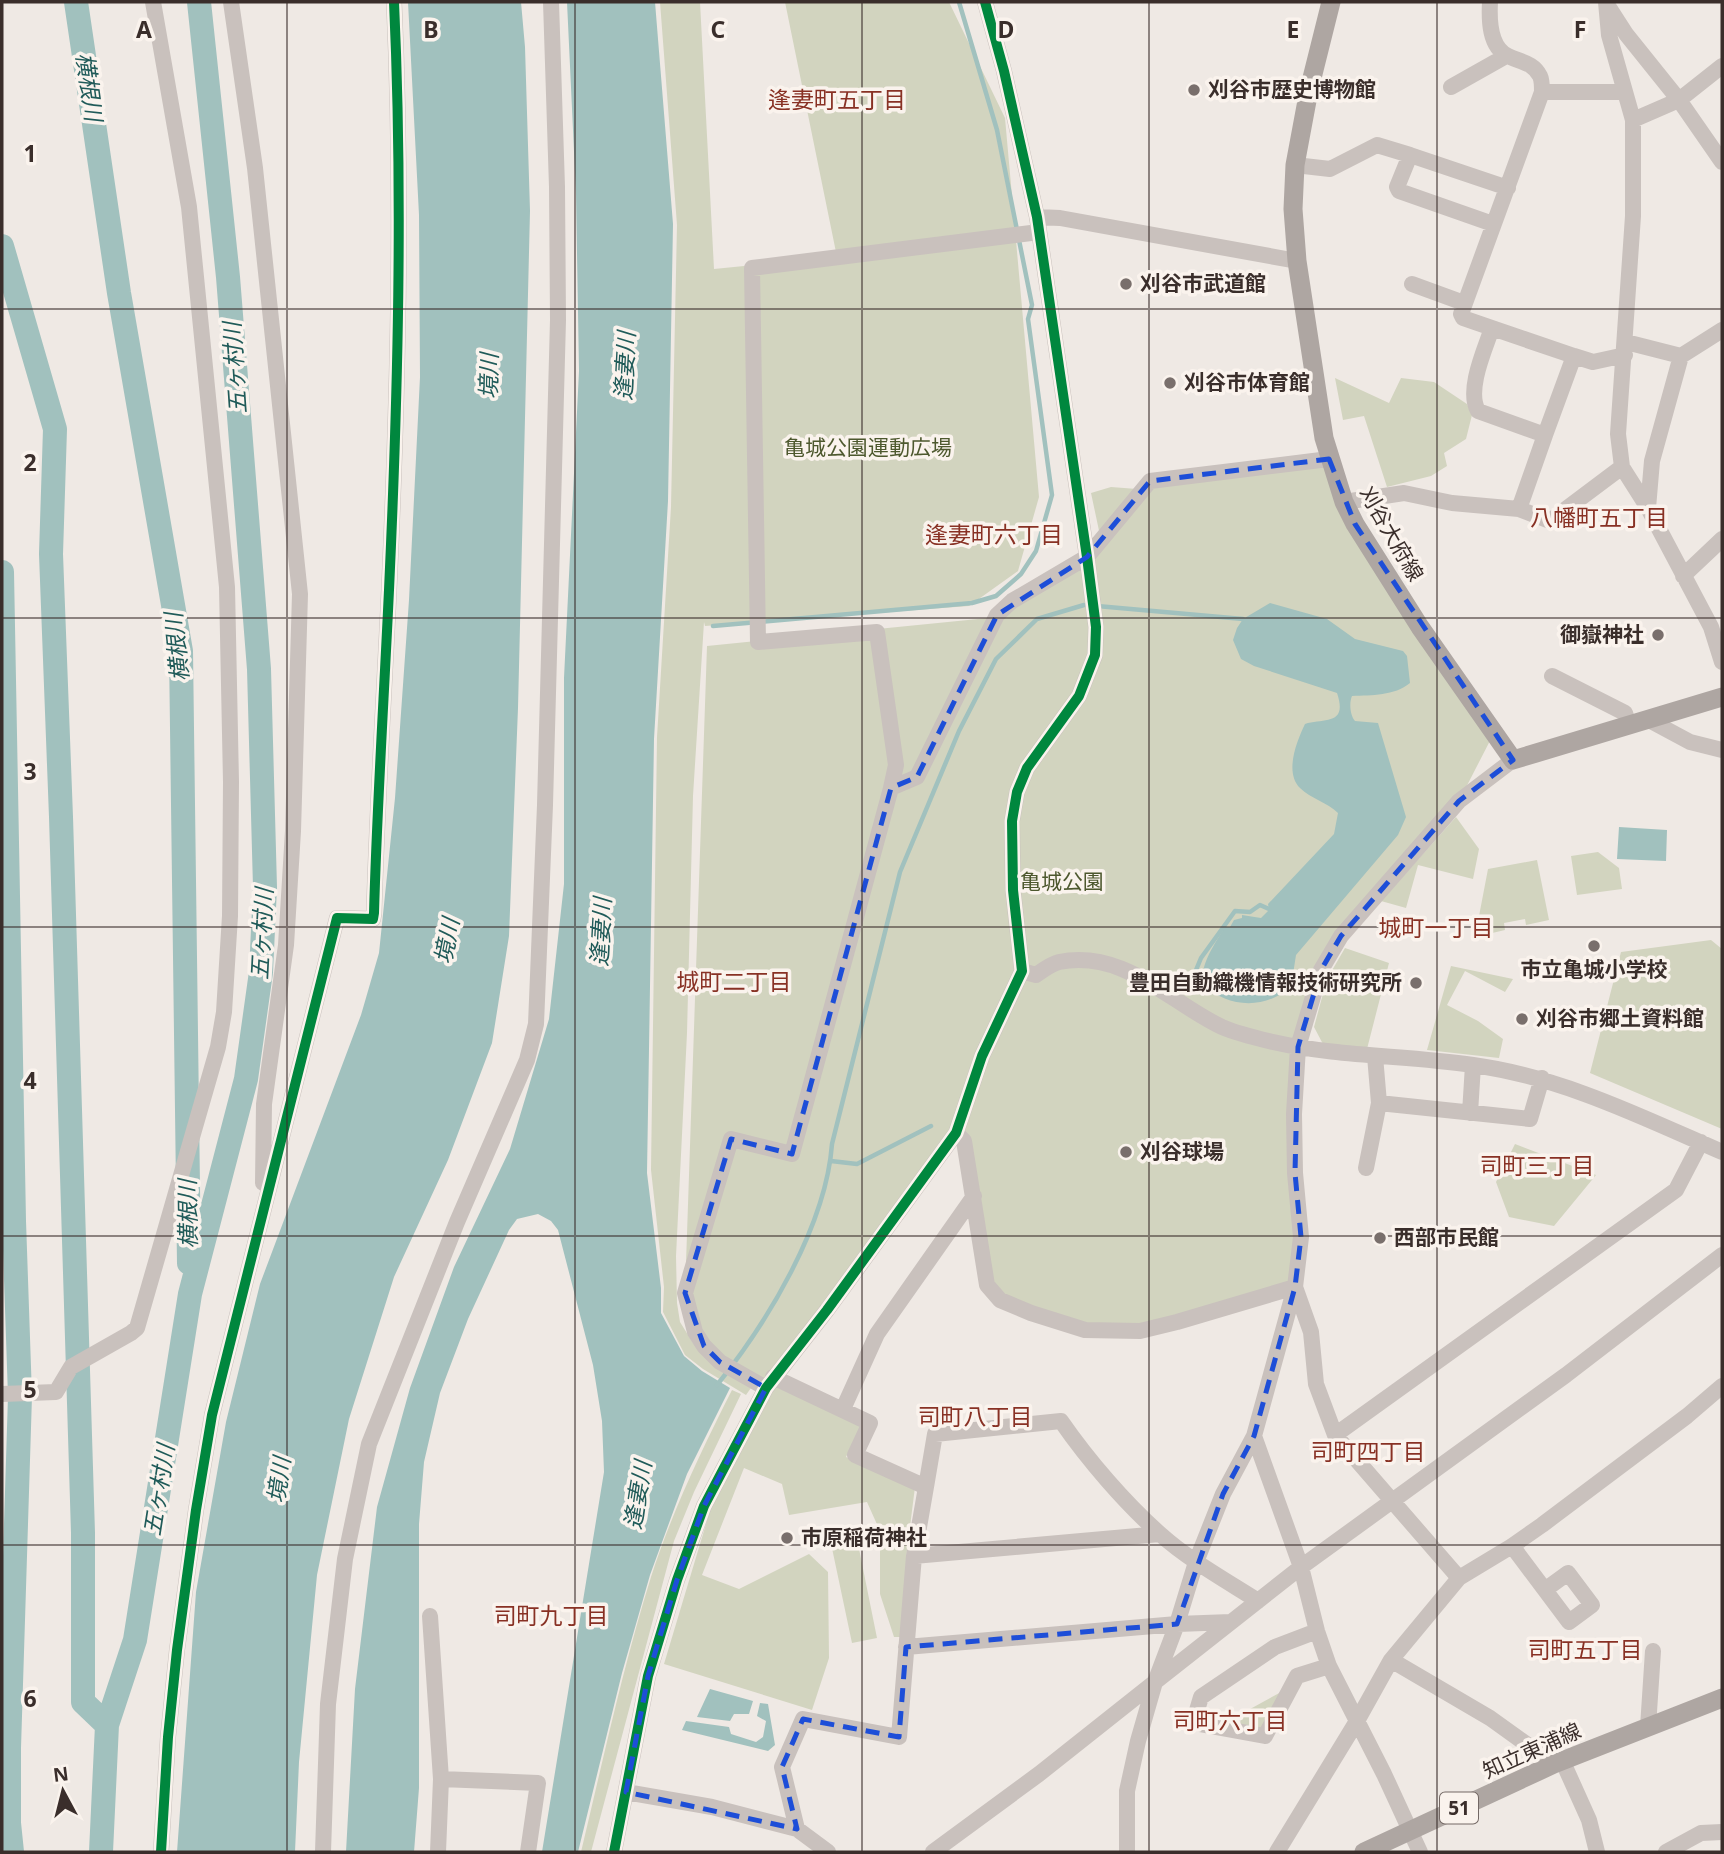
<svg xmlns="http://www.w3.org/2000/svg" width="1724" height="1854" viewBox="0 0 1724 1854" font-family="'Noto Sans','Noto Sans JP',sans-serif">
	<rect width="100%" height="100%" fill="#efe9e4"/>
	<path fill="#d2d4bf" d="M 660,2 L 700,2 L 714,269 L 837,257 L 785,2 L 949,2 L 1005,118 L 1039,497 L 1018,571 L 969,606 L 705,626 L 704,622 L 693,796 L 687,1033 L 676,1256 L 677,1303 L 680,1322 L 693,1343 L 753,1385 L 746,1395 L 703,1369 L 685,1355 L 663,1312 L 664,1287 L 651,1170 L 657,737 L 671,507 L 677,225 Z
		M 1335,378 L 1389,403 L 1401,378 L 1434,382 L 1467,404 L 1472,415 L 1466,439 L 1444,453 L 1447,466 L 1431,476 L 1387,487 L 1364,416 L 1343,420 Z
		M 1329,459 L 1344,502 L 1494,733 L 1459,801 L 1341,936 L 1298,1048 L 1295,1287 L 1177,1322 L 1085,1330 L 1031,1313 L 987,1285 L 956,1134 L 766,1388 L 712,1354 L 685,1293 L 707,646 L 988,618 L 1101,540 L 1091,493 L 1111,487 L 1137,489 L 1150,481 Z
		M 1456,817 L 1479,849 L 1473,879 L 1418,865 L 1406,908 L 1381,901 Z
		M 1598,852 L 1619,868 L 1622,889 L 1577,895 L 1571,856 Z
		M 1537,860 L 1549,920 L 1526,925 L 1525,919 L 1504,923 L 1505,930 L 1475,937 L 1488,869 Z
		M 1711,940 L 1722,949 L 1722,1129 L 1590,1073 L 1621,952 Z
		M 1345,948 L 1389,963 L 1367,1049 L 1324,1046 L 1314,1027 L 1327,979 Z
		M 1451,966 L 1513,979 L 1505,992 L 1465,971 L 1447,1005 L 1478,1021 L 1503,1039 L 1499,1058 L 1427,1050 Z
		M 1515,1144 L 1596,1175 L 1554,1226 L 1509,1217 L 1496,1182 Z
		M 774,1385 L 862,1425 L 846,1457 L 915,1487 L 907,1550 L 901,1637 L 894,1637 L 880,1594 L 880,1531 L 867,1502 L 789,1515 L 782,1484 L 744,1468 L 702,1575 L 739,1589 L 809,1554 L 828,1572 L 829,1658 L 812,1710 L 664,1664 L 712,1504 Z
		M 732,1390 L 741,1394 L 694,1492 L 674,1541 L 591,1852 L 581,1852 C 603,1760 623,1667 651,1577 C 672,1512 701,1451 732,1390 Z
		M 855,1529 L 877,1638 L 852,1643 L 829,1534 Z
		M 1283,1691 L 1262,1731 L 1240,1726 L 1241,1714 Z"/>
	<path fill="#a1c1be" d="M 408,2 L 521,2 L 525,47 L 530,211 L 518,708 L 509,936 L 492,1043 L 448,1160 L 394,1277 L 349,1419 L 317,1575 L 299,1762 L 295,1852 L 177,1852 L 196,1592 L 226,1422 L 260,1284 L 361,1015 L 379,953 L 395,798 L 409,600 L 420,377 L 419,215 Z
		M 567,2 L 655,2 L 673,224 L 668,501 L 654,739 L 647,1173 L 661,1288 L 661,1313 L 684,1356 L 702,1371 L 730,1388 L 687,1474 L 650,1575 L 622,1673 L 578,1852 L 542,1852 L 604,1472 L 602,1421 L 593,1365 L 558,1230 L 551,1221 L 538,1214 L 517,1219 L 509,1230 L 468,1319 L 440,1393 L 424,1462 L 419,1524 L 419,1788 L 414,1852 L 346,1852 L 355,1689 L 377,1507 L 410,1388 L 454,1267 L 510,1149 L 549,1019 L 564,884 L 564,678 L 579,371 L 576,194 Z
		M 1270,603 L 1327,619 L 1355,639 L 1403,651 L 1407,656 L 1410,683 C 1394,696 1372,695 1352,696 C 1349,703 1350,715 1355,721 L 1378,723 L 1406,817 L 1398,835 L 1296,955 L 1291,987 C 1264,1010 1228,1008 1202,984 C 1201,963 1214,945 1225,927 L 1230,927 L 1234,920 L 1242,918 L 1242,915 L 1261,918 L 1269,910 L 1268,904 L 1334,834 L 1338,813 C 1327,802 1311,799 1300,788 C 1284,772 1297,741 1305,724 C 1324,718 1348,726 1337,693 L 1254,666 L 1241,659 L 1233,640 L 1237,628 L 1243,619 Z
		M 1619,827 L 1667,830 L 1666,861 L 1617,859 Z
		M 710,1689 L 753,1701 L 749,1714 L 734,1714 L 730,1721 L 697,1717 Z
		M 760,1703 L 768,1704 L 775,1745 L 768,1751 L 682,1730 L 686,1721 L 729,1727 L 731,1734 L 756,1742 L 763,1737 L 766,1721 L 757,1716 Z"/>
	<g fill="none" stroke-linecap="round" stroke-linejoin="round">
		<path stroke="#a1c1be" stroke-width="4.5" d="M 1097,606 L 1243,619
			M 713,626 L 972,603 L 996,596 L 1021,574 L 1036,551 L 1052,495 L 1028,319 L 1032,305 L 997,130 L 959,2
			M 1189,987 L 1201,958 L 1235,911 L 1250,912 L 1260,905 L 1269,909
			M 831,1161 L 857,1164 L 931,1126
			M 717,1385 C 767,1323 826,1226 832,1144 L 900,872 L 959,731 L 996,659 L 1037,619 L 1084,605"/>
		<path stroke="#a1c1be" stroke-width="24" d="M 76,2 L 119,293 L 181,651 L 189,1263
			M 2,246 L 55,429 L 51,554 L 61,817 L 83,1533 L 83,1702 L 107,1725
			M 2,572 L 14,1221 L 20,1396 L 9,1748 L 9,1823 L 12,1852
			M 101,1852 L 107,1725 L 135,1640 L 190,1294 L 246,1079 L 261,972 L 265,887 L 259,669 L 228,277 L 199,2"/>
		<path stroke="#c9c1bd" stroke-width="16" d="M 231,2 L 255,168 L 300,594 L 293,831 L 286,945 L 264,1104 L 263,1183
			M 1490,2 C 1489,20 1489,47 1508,56 C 1520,62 1533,62 1540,76 C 1542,80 1542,87 1542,92 L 1461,314 L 1463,318 L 1492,328
			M 1606,2 L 1609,35 L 1633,120 L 1633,216 L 1618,434 L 1622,467 L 1648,508 L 1711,627 L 1722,662
			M 1608,6 L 1626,34 L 1679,100 L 1722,162
			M 1451,87 L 1506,56
			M 1542,92 L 1623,92
			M 1633,120 L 1679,100 L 1722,66
			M 1295,165 L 1330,169 L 1377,145 L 1410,155
			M 1037,217 L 1060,218 L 1297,261
			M 1493,224 L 1399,191 L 1397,187 L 1410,155 L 1508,188
			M 1412,284 L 1464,303
			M 1626,342 L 1681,356 L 1652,461 L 1648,508
			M 1574,356 L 1593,362 L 1625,355
			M 1681,356 L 1722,330
			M 1344,502 L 1404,493 L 1452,503 L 1519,509 L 1550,521 L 1622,467
			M 1519,509 L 1545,435 L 1478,411 C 1466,390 1485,349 1492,328 L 1574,356 L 1545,435
			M 1683,576 L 1722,539
			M 1552,676 L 1625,713 L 1629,725
			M 1649,720 L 1690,742 L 1722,750
			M 891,788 L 896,765 L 877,632 L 758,642 L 752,268 L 1039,232
			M 1022,971 L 1036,975 C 1043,970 1051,964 1059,962 C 1124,949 1169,1002 1222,1027 C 1238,1034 1256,1038 1273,1042 C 1339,1057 1407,1055 1473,1065 C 1561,1077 1642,1117 1722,1152
			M 1375,1056 L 1379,1103 L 1530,1119 L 1542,1078
			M 1470,1113 L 1473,1065
			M 956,1133 L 964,1141 L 987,1285 L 1000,1300 L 1031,1313 L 1085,1330 L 1140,1331 L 1177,1322 L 1295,1287 L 1311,1332 L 1316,1384 L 1335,1435 L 1459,1578
			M 1366,1168 L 1379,1103
			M 773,1377 L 870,1423 L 855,1455 L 926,1487 L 914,1556 L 899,1737 L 803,1719 L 782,1767 L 797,1829 L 828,1852
			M 766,1388 L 720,1362 L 704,1346 L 695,1332 L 685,1293 L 731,1139 L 792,1154 L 891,788 L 917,777 L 997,615 L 1012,601 L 1087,557 L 1150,481 L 1329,459
			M 2,1394 L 56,1392 L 71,1367 L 131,1333 L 137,1328 L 218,1047 L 224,1012 L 230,916 L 231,782 L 227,587 L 189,207 L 153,2
			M 843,1409 L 877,1334 L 974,1196
			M 1335,1435 L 1676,1190 L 1701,1142
			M 1254,1436 L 1301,1567 L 1317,1631 L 1329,1666 L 1384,1774 L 1420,1852
			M 926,1487 L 935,1434 L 1061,1421 C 1088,1460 1125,1503 1160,1534 C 1189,1560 1225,1580 1258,1601
			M 1512,1546 L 1569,1622 L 1592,1605 L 1568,1573 L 1546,1589
			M 914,1556 L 1160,1534
			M 430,1616 L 441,1779 L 438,1852
			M 1317,1631 L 1275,1647 L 1201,1697 L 1195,1717 L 1199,1724 L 1265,1736 L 1297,1676 L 1329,1666
			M 906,1647 L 1177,1624 L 1231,1622
			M 1391,1660 L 1490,1718 L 1554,1764
			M 1648,1727 L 1653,1651
			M 1562,1760 L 1589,1820 L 1597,1852
			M 441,1779 L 538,1783 L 528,1852
			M 626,1792 L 712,1807 L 797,1829
			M 161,1852 L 168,1737 L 177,1650 L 196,1510 L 212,1415 L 337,918 L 373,919 L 374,913 C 377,805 384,698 389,590 C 398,394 403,197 394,2
			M 323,1852 L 328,1704 L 345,1559 L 369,1444 L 457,1222 L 527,1060 L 536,1024 L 545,805 L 558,320 L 557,187 L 551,2
			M 614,1852 L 648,1676 L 677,1580 L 704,1506 L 766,1388 L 827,1310 L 956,1133 L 982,1056 L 1022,971 L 1013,890 L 1012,821 L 1017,792 L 1027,768 L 1079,696 L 1095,655 L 1096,627 L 1087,557 L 1037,217 L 1004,71 L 985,2
			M 933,1852 L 1039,1774 L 1155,1682 L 1177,1624 L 1196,1562 L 1223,1494 L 1254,1436 L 1295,1287 L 1301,1237 L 1295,1173 L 1294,1114 L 1298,1047 L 1321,970 L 1341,936 L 1459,801 L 1513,760
			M 1127,1852 L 1127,1791 L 1138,1741 L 1155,1682 L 1301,1567 L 1566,1375 L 1722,1255
			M 1277,1852 L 1357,1721 L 1391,1660 L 1459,1578 L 1512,1546 L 1542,1525 L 1687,1416 L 1722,1386
			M 1666,1852 L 1701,1833 L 1722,1832"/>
		<path stroke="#aea6a2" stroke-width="19" d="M 1331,2 L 1309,90 L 1295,165 L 1293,209 L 1297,261 L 1324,438 L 1344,502 L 1355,524 L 1420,627 L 1513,760 L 1722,697
			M 1364,1852 L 1554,1764 L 1722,1698"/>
		<g stroke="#faf3ed" stroke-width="15">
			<path id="cycleway" d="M 161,1852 L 168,1737 L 177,1650 L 196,1510 L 212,1415 L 337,918 L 373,919 L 374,913 C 377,805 384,698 389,590 C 398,394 403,197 394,2
				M 614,1852 L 648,1676 L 677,1580 L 704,1506 L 766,1388 L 827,1310 L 956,1133 L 982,1056 L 1022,971 L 1013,890 L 1012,821 L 1017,792 L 1027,768 L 1079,696 L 1095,655 L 1096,627 L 1087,557 L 1037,217 L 1004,71 L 985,2"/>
		</g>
		<use href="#cycleway" stroke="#00873e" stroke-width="10"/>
	</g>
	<path fill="none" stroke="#1d4ed8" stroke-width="5" stroke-dasharray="14 9" stroke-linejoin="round" d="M 1329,459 L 1355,524 L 1513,760 L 1459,801 L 1341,936 L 1321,970 L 1298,1047 L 1295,1173 L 1301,1237 L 1295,1287 L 1254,1436 L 1223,1494 L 1177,1624 L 906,1647 L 899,1737 L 803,1719 L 782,1767 L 797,1829 L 626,1792 L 648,1676 L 677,1580 L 704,1506 L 766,1388 L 720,1362 L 704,1346 L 685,1293 L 731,1139 L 792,1154 L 891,788 L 917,777 L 997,615 L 1087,557 L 1150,481 Z"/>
	<path fill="none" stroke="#3a2e2b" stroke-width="2" stroke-opacity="0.55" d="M 287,2 L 287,1852M 575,2 L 575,1852M 862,2 L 862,1852M 1149,2 L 1149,1852M 1437,2 L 1437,1852M 2,309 L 1722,309M 2,618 L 1722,618M 2,927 L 1722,927M 2,1236 L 1722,1236M 2,1545 L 1722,1545"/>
	<g fill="#796f6c" stroke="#faf3ed" stroke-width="2.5">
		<circle cx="1194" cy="90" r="7"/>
		<circle cx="1126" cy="284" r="7"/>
		<circle cx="1170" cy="383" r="7"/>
		<circle cx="1658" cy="635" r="7"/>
		<circle cx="1594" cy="946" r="7"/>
		<circle cx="1416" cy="983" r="7"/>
		<circle cx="1522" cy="1019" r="7"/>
		<circle cx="1126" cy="1152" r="7"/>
		<circle cx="1380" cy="1238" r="7"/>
		<circle cx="787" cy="1538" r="7"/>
	</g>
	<g text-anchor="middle" stroke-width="7" stroke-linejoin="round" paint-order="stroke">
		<rect fill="#faf3ed" stroke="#746965" stroke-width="2" x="1440" y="1792.5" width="38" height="31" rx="5"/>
		<g font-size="19" font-weight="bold" fill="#3a2e2b">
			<text x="1459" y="1815">51</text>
		</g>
		<g font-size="21" font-weight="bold" fill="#3a2e2b" stroke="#faf3ed" text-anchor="start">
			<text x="1208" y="97">刈谷市歴史博物館</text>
			<text x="1140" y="291">刈谷市武道館</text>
			<text x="1184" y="390">刈谷市体育館</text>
			<text x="1644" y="642" text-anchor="end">御嶽神社</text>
			<text x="1594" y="977" text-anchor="middle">市立亀城小学校</text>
			<text x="1402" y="990" text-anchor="end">豊田自動織機情報技術研究所</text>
			<text x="1536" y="1026">刈谷市郷土資料館</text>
			<text x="1140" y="1159">刈谷球場</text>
			<text x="1394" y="1245">西部市民館</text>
			<text x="801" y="1545">市原稲荷神社</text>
		</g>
		<g font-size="21" fill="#4d582e" stroke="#faf3ed">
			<text x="868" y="455">亀城公園運動広場</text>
			<text x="1062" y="889">亀城公園</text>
		</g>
		<g font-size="21" fill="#3a2e2b" stroke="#faf3ed">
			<text transform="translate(1391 534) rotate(60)" y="7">刈谷大府線</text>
			<text transform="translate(1532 1751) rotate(-24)" y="7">知立東浦線</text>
		</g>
		<g font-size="23" font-style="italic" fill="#205b59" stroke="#faf3ed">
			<text transform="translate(89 87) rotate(82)" y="8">横根川</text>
			<text transform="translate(625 366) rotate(-87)" y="8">逢妻川</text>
			<text transform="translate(235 368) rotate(-94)" y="8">五ヶ村川</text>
			<text transform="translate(489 376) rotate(-89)" y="8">境川</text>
			<text transform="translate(177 647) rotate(-96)" y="8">横根川</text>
			<text transform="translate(601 932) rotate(-87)" y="8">逢妻川</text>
			<text transform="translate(262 934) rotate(-87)" y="8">五ヶ村川</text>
			<text transform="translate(447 941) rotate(-79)" y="8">境川</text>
			<text transform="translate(188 1214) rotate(-91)" y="8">横根川</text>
			<text transform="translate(279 1480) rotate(-82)" y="8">境川</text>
			<text transform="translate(159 1490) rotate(-81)" y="8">五ヶ村川</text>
			<text transform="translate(638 1495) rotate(-81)" y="8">逢妻川</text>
		</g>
		<g font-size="23" fill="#883124" stroke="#faf3ed">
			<text x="837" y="108">逢妻町五丁目</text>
			<text x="1599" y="526">八幡町五丁目</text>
			<text x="994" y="543">逢妻町六丁目</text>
			<text x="1436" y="936">城町一丁目</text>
			<text x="734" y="990">城町二丁目</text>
			<text x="1537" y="1174">司町三丁目</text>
			<text x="975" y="1425">司町八丁目</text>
			<text x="1368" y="1460">司町四丁目</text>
			<text x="551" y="1624">司町九丁目</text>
			<text x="1585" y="1658">司町五丁目</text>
			<text x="1230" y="1729">司町六丁目</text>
		</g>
	</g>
	<g font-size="23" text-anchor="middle" font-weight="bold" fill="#3a2e2b" stroke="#faf3ed" stroke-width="7" stroke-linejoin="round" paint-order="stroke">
		<text x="144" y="38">A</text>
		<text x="431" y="38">B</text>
		<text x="718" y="38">C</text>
		<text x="1006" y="38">D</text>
		<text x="1293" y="38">E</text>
		<text x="1580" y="38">F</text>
		<text x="30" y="162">1</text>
		<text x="30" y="471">2</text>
		<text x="30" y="780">3</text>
		<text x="30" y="1089">4</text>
		<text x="30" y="1398">5</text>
		<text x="30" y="1707">6</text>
	</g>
	<rect width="1724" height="1854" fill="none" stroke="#3a2e2b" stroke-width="7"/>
	<g transform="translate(63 1791) rotate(353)" stroke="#faf3ed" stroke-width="5" paint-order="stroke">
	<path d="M0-5L12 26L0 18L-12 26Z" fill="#3a2e2b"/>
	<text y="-10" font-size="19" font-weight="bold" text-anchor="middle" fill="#3a2e2b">N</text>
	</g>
</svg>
